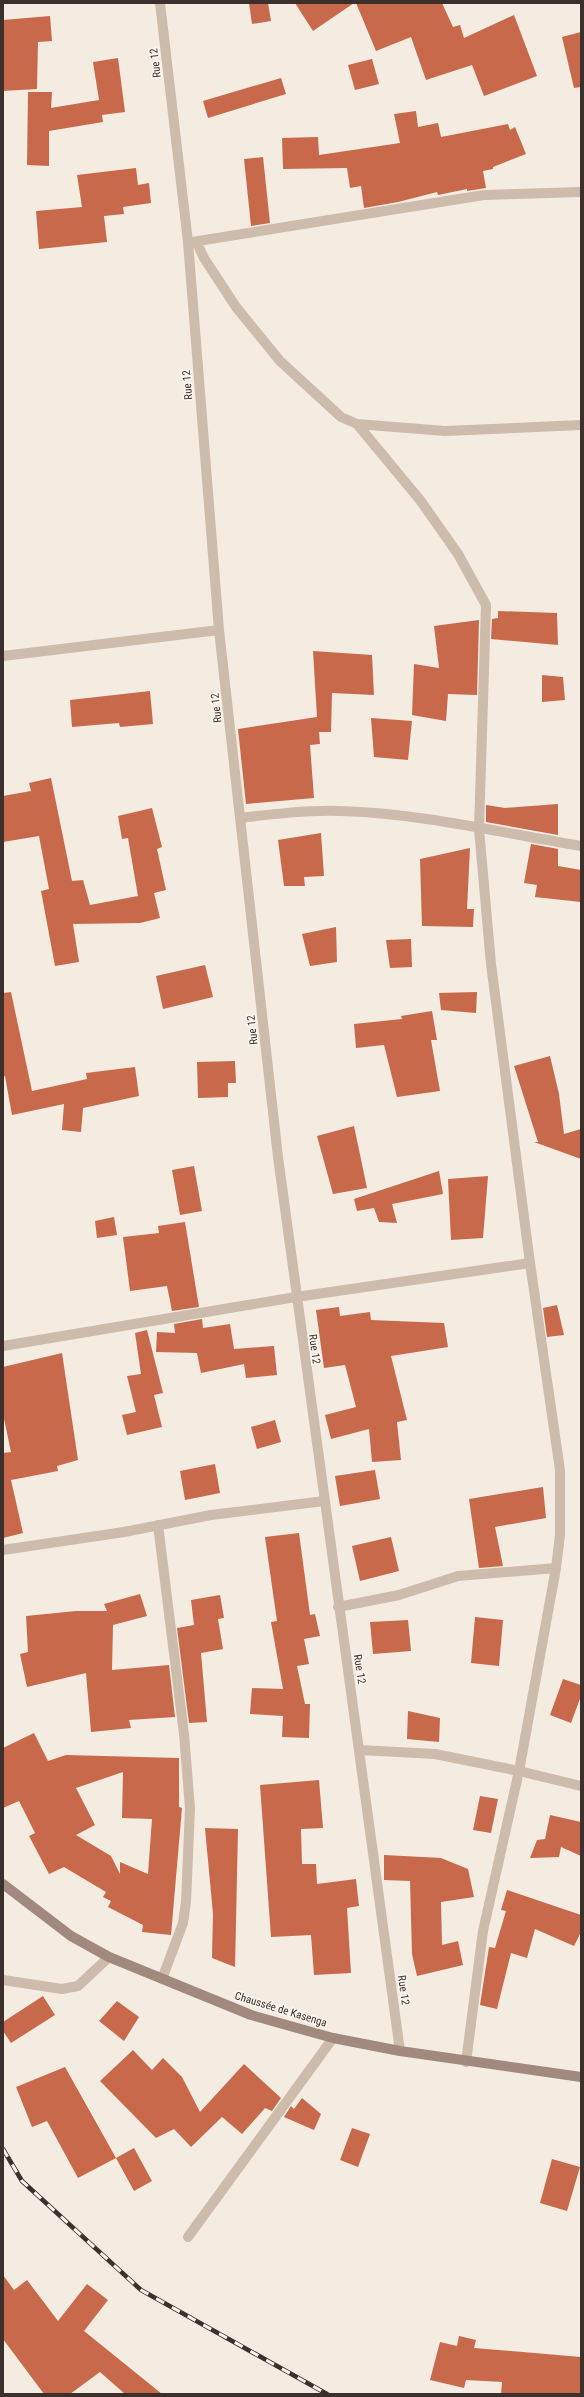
<svg xmlns="http://www.w3.org/2000/svg" width="584" height="2397" viewBox="0 0 584 2397" font-family="'Roboto Condensed',sans-serif">
	<rect width="100%" height="100%" fill="#f4ebe1"/>
	<path fill="#c8694b" fill-rule="evenodd" d="M 249,3 L 268,3 L 271,21 L 252,24 Z
		M 295,3 L 354,3 L 313,31 Z
		M 356,3 L 442,3 L 453,27 L 460,25 L 464,38 L 514,15 L 537,76 L 484,96 L 472,65 L 426,80 L 411,37 L 376,51 Z
		M 50,16 L 52,41 L 38,42 L 37,89 L 3,91 L 3,20 Z
		M 581,32 L 581,87 L 574,88 L 562,37 Z
		M 118,58 L 125,112 L 102,115 L 103,122 L 49,131 L 49,166 L 27,165 L 28,92 L 52,92 L 51,108 L 99,100 L 100,106 L 93,62 Z
		M 372,59 L 379,84 L 355,90 L 348,65 Z
		M 281,78 L 286,94 L 208,118 L 203,101 Z
		M 416,111 L 418,127 L 438,123 L 441,137 L 508,124 L 510,130 L 515,127 L 526,154 L 493,167 L 493,169 L 483,171 L 486,188 L 467,191 L 467,189 L 438,195 L 437,192 L 398,202 L 364,208 L 361,186 L 350,188 L 347,168 L 283,169 L 282,138 L 318,137 L 319,155 L 400,143 L 394,114 Z
		M 263,157 L 270,223 L 251,226 L 244,159 Z
		M 136,168 L 138,185 L 149,183 L 151,203 L 123,207 L 124,214 L 104,216 L 107,242 L 39,249 L 36,211 L 82,207 L 77,175 Z
		M 498,611 L 557,613 L 558,645 L 491,639 L 492,619 L 498,618 Z
		M 479,620 L 477,695 L 448,694 L 446,721 L 412,715 L 414,664 L 439,668 L 434,626 Z
		M 313,651 L 372,655 L 374,695 L 332,693 L 331,732 L 319,732 L 320,744 L 310,745 L 314,798 L 246,804 L 238,729 L 317,717 Z
		M 542,675 L 563,677 L 565,700 L 542,702 Z
		M 150,691 L 153,724 L 120,727 L 119,723 L 72,727 L 70,700 Z
		M 371,718 L 412,721 L 408,760 L 374,757 Z
		M 51,778 L 72,881 L 83,880 L 90,905 L 138,896 L 128,838 L 122,839 L 118,816 L 152,808 L 162,847 L 157,849 L 166,890 L 154,893 L 160,918 L 140,923 L 73,924 L 79,962 L 55,966 L 41,891 L 49,889 L 39,836 L 3,842 L 3,796 L 31,791 L 29,783 Z
		M 558,804 L 558,835 L 486,822 L 486,805 L 505,808 Z
		M 321,833 L 324,876 L 304,877 L 305,886 L 284,886 L 278,840 Z
		M 531,844 L 558,849 L 558,866 L 581,870 L 581,902 L 535,897 L 537,885 L 524,883 Z
		M 470,848 L 467,909 L 474,909 L 473,927 L 422,926 L 420,859 Z
		M 336,927 L 337,962 L 310,966 L 302,934 Z
		M 411,939 L 412,967 L 390,968 L 386,940 Z
		M 205,965 L 213,997 L 163,1009 L 156,976 Z
		M 11,992 L 32,1091 L 87,1079 L 86,1073 L 135,1067 L 139,1096 L 83,1108 L 81,1132 L 62,1130 L 64,1104 L 12,1115 L 5,1076 L 3,1077 L 3,993 Z
		M 477,992 L 476,1013 L 441,1010 L 439,993 Z
		M 432,1011 L 437,1040 L 431,1040 L 440,1091 L 397,1097 L 384,1045 L 356,1048 L 354,1024 L 402,1019 L 401,1016 Z
		M 550,1056 L 559,1094 L 564,1134 L 581,1129 L 581,1159 L 534,1142 L 538,1142 L 514,1066 Z
		M 235,1061 L 236,1083 L 228,1083 L 228,1097 L 198,1098 L 197,1062 Z
		M 354,1126 L 367,1188 L 333,1194 L 317,1136 Z
		M 194,1166 L 202,1211 L 180,1215 L 172,1170 Z
		M 439,1171 L 443,1194 L 392,1204 L 397,1223 L 379,1222 L 374,1208 L 357,1211 L 354,1199 Z
		M 488,1176 L 483,1238 L 451,1240 L 448,1179 Z
		M 114,1217 L 117,1235 L 97,1238 L 95,1221 Z
		M 185,1222 L 199,1307 L 172,1311 L 167,1286 L 130,1291 L 123,1237 L 159,1233 L 158,1226 Z
		M 557,1305 L 564,1335 L 547,1337 L 543,1308 Z
		M 339,1307 L 340,1316 L 370,1312 L 371,1320 L 444,1323 L 448,1347 L 391,1356 L 407,1420 L 397,1422 L 401,1460 L 372,1462 L 369,1429 L 331,1439 L 325,1415 L 356,1407 L 345,1365 L 324,1368 L 316,1310 Z
		M 202,1319 L 203,1328 L 230,1324 L 234,1349 L 274,1346 L 277,1375 L 246,1378 L 244,1364 L 201,1373 L 197,1353 L 156,1352 L 157,1332 L 175,1333 L 174,1324 Z
		M 147,1330 L 163,1393 L 154,1395 L 162,1427 L 127,1435 L 122,1415 L 136,1412 L 127,1376 L 141,1374 L 135,1333 Z
		M 62,1353 L 78,1460 L 57,1466 L 58,1471 L 11,1480 L 23,1533 L 3,1538 L 3,1453 L 11,1452 L 3,1414 L 3,1367 Z
		M 275,1420 L 281,1442 L 257,1449 L 251,1427 Z
		M 215,1464 L 220,1493 L 185,1500 L 180,1471 Z
		M 375,1470 L 380,1499 L 340,1506 L 335,1476 Z
		M 543,1487 L 546,1518 L 495,1527 L 503,1566 L 479,1568 L 469,1499 Z
		M 299,1533 L 310,1615 L 315,1614 L 320,1636 L 304,1639 L 309,1664 L 297,1666 L 305,1704 L 310,1704 L 309,1738 L 282,1737 L 283,1716 L 250,1714 L 252,1688 L 283,1689 L 271,1622 L 277,1621 L 265,1537 Z
		M 391,1537 L 399,1571 L 360,1581 L 352,1546 Z
		M 140,1594 L 147,1616 L 113,1625 L 112,1670 L 169,1665 L 175,1717 L 129,1720 L 131,1728 L 91,1732 L 86,1673 L 27,1687 L 20,1654 L 28,1652 L 26,1616 L 76,1611 L 107,1611 L 104,1604 Z
		M 220,1595 L 224,1618 L 218,1619 L 223,1649 L 201,1653 L 207,1722 L 189,1723 L 177,1628 L 194,1625 L 191,1600 Z
		M 475,1617 L 503,1620 L 499,1666 L 471,1663 Z
		M 408,1620 L 411,1651 L 373,1654 L 370,1622 Z
		M 563,1679 L 581,1685 L 581,1696 L 571,1723 L 550,1715 Z
		M 408,1711 L 440,1718 L 439,1742 L 407,1739 Z
		M 34,1733 L 48,1761 L 66,1755 L 179,1758 L 179,1807 L 182,1808 L 171,1935 L 142,1932 L 143,1925 L 108,1907 L 111,1901 L 103,1897 L 106,1892 L 64,1867 L 49,1874 L 29,1836 L 35,1833 L 19,1801 L 3,1808 L 3,1748 ZM 123,1772 L 122,1818 L 152,1819 L 148,1874 L 120,1862 L 120,1874 L 111,1856 L 76,1835 L 95,1825 L 76,1788 Z
		M 319,1780 L 323,1828 L 301,1829 L 302,1864 L 316,1864 L 317,1884 L 356,1879 L 359,1906 L 347,1908 L 351,1973 L 314,1975 L 311,1935 L 271,1937 L 260,1785 Z
		M 480,1796 L 498,1799 L 491,1833 L 473,1830 Z
		M 550,1815 L 581,1822 L 581,1856 L 561,1847 L 559,1857 L 530,1858 L 537,1840 L 545,1839 Z
		M 205,1828 L 238,1829 L 235,1967 L 212,1958 L 213,1914 Z
		M 384,1855 L 441,1858 L 468,1869 L 474,1897 L 441,1902 L 442,1945 L 458,1941 L 463,1965 L 417,1976 L 412,1954 L 410,1881 L 384,1880 Z
		M 507,1890 L 581,1915 L 581,1932 L 574,1946 L 535,1929 L 527,1958 L 511,1953 L 497,2009 L 480,2005 L 489,1947 L 495,1948 L 506,1911 L 501,1910 Z
		M 43,1996 L 55,2015 L 11,2043 L 3,2031 L 3,2022 Z
		M 117,2001 L 139,2017 L 124,2041 L 99,2021 Z
		M 133,2050 L 152,2070 L 163,2058 L 182,2077 L 200,2112 L 244,2064 L 281,2098 L 272,2111 L 265,2108 L 242,2134 L 222,2117 L 191,2147 L 174,2129 L 156,2138 L 100,2081 Z
		M 65,2067 L 116,2158 L 78,2178 L 47,2121 L 32,2127 L 16,2087 Z
		M 302,2098 L 321,2114 L 314,2130 L 284,2117 L 291,2106 L 294,2109 Z
		M 352,2128 L 370,2134 L 358,2167 L 340,2160 Z
		M 134,2148 L 152,2181 L 134,2191 L 116,2158 Z
		M 552,2159 L 580,2167 L 567,2211 L 540,2203 Z
		M 3,2275 L 14,2290 L 27,2280 L 58,2321 L 87,2284 L 108,2300 L 84,2331 L 162,2394 L 125,2394 L 100,2372 L 70,2394 L 44,2394 L 3,2339 Z
		M 459,2336 L 476,2340 L 474,2348 L 581,2357 L 581,2394 L 501,2394 L 502,2382 L 466,2380 L 464,2388 L 430,2380 L 440,2342 L 457,2346 Z"/>
	<g fill="none" stroke-linecap="round" stroke-linejoin="round">
		<path stroke="#cdbbac" stroke-width="10" d="M 160,3 L 188,242 L 219,630 L 278,1157 L 400,2051
			M 192,242 L 484,195 L 581,192
			M 197,243 L 204,258 L 236,307 L 280,361 L 341,417 L 357,424 L 445,431 L 581,425
			M 357,424 L 420,500 L 458,554 L 486,605 L 479,829 L 491,964 L 530,1263 L 560,1470 L 560,1535 L 556,1568 L 519,1771 L 483,1931 L 466,2062
			M 3,656 L 219,630
			M 240,818 C 273,814 307,810 340,811 C 420,813 502,833 581,846
			M 3,1346 L 296,1297 L 530,1263
			M 158,1525 L 184,1734 L 190,1808 L 186,1902 L 183,1923 L 162,1979
			M 3,1550 L 124,1532 L 211,1515 L 324,1501
			M 338,1607 L 399,1595 L 458,1576 L 556,1568
			M 360,1750 L 435,1754 L 519,1771 L 581,1786
			M 3,1980 L 62,1989 L 78,1986 L 109,1957
			M 188,2237 L 333,2038"/>
		<path stroke="#a18a7d" stroke-width="10" d="M 3,1884 L 71,1936 L 109,1957 L 251,2015 L 333,2038 L 400,2051 L 581,2077"/>
		<g stroke="#3b302b" stroke-width="4.5">
			<path id="rail" d="M 3,2149 L 22,2181 L 141,2290 L 327,2394"/>
		</g>
		<use href="#rail" stroke="#fbf5ee" stroke-width="3" stroke-dasharray="9" stroke-linecap="butt"/>
	</g>
	<g text-anchor="middle" stroke-width="3.5" stroke-linejoin="round" paint-order="stroke">
		<g font-size="11" fill="#3b302b" stroke="#fbf5ee">
			<text transform="translate(155 63) rotate(-97)" y="4">Rue 12</text>
			<text transform="translate(187 385) rotate(-95)" y="4">Rue 12</text>
			<text transform="translate(216 708) rotate(-96)" y="4">Rue 12</text>
			<text transform="translate(252 1030) rotate(-96)" y="4">Rue 12</text>
			<text transform="translate(315 1349) rotate(82)" y="4">Rue 12</text>
			<text transform="translate(360 1669) rotate(81)" y="4">Rue 12</text>
			<text transform="translate(404 1990) rotate(82)" y="4">Rue 12</text>
			<text transform="translate(281 2009) rotate(17)" y="4">Chaussée de Kasenga</text>
		</g>
	</g>
	<rect width="584" height="2397" fill="none" stroke="#3b302b" stroke-width="8"/>
</svg>
